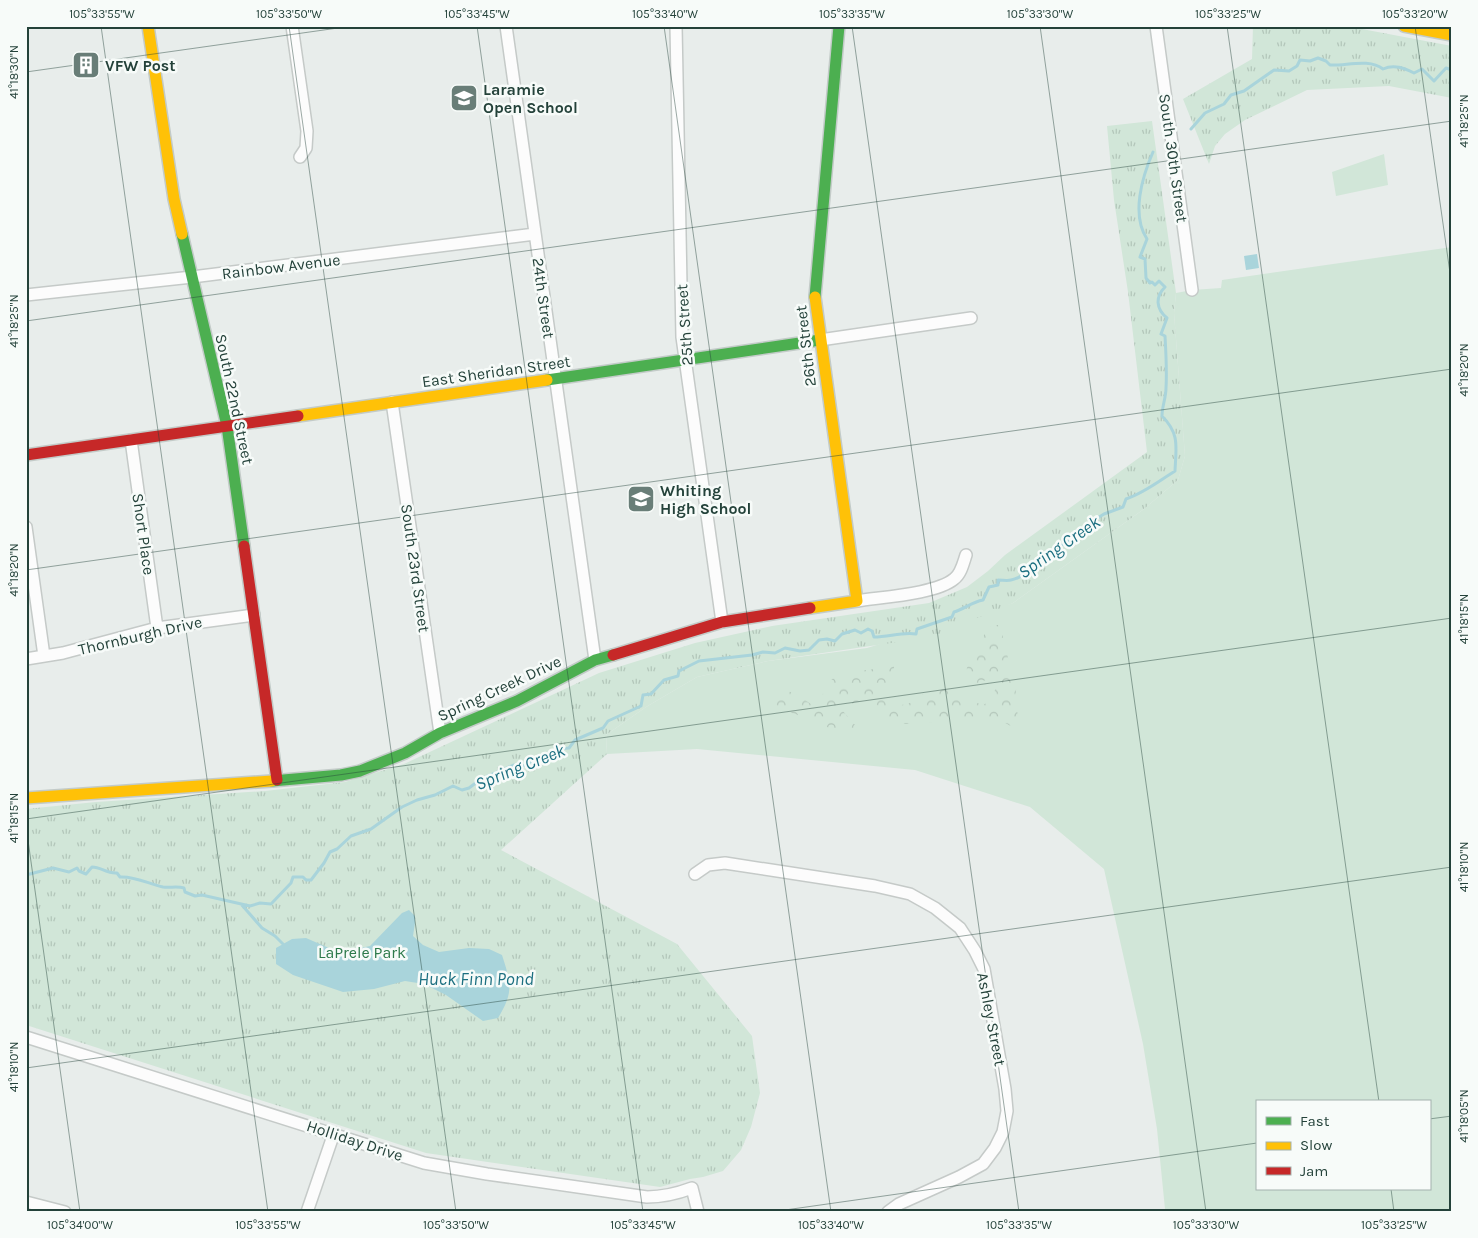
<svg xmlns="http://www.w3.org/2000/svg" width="1478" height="1238" viewBox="0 0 1478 1238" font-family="Karla,sans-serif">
	<defs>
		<pattern id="forest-crowns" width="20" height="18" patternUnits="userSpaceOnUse" patternTransform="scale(1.25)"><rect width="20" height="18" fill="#d1e6d8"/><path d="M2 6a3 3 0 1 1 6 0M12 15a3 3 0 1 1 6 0" fill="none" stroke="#b3c6ba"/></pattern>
		<pattern id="park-tufts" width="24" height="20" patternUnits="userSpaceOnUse" patternTransform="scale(1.25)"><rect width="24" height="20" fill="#d1e6d8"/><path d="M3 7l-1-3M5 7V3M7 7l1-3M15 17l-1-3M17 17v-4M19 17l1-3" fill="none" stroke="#b3c6ba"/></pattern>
	</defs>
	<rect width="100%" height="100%" fill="#e8edeb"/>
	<path fill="#d1e6d8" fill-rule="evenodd" d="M 1384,154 L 1388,185 L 1336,196 L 1332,172 Z
		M 1452,247 L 1452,1212 L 1164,1212 L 1165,1209 L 1157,1129 L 1143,1044 L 1104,869 L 1030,807 L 915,770 L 697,749 L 607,754 L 606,735 L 646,707 L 697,677 L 768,661 L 867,648 L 1013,603 L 1144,509 L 1178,480 L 1185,456 L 1174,313 L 1176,293 L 1192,290 L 1221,288 L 1222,280 ZM 1257,1102 L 1429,1102 L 1429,1189 L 1257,1189 Z"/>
	<path fill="url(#forest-crowns)" d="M 993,625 L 999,625 C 1007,645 1006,663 1018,681 C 1013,699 1016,708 1021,726 L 1018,730 L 998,719 L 979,720 L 952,718 L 929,723 L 905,724 L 886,720 L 880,708 L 872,700 L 855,702 L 842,710 L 855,725 L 854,731 C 834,733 818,723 800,716 C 790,711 783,713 775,704 L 776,694 L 782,689 L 796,694 L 811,704 L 819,700 L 832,679 L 859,671 L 894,666 L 894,680 L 888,694 L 898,706 L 913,702 L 925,692 L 945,684 L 954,690 L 967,702 L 985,704 L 994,694 L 997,681 L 991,678 L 976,684 L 970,680 L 966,672 L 971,652 L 982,643 L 985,631 Z"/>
	<path fill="url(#park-tufts)" d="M 1253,26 L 1346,26 L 1452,46 L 1452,98 L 1389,86 L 1307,90 L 1245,120 L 1225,134 L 1215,146 L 1209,164 L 1183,99 L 1252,59 Z
		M 1152,121 L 1176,293 L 1174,313 L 1185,456 L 1178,480 L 1144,509 L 1013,603 L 932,637 L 768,661 L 697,677 L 646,707 L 606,735 L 607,754 L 501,850 L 677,944 L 752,1036 L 760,1093 L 751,1127 L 741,1150 L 723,1171 L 703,1177 L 690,1179 L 660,1187 L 426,1153 L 26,1025 L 26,809 L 96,802 L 265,791 L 345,782 L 404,764 L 599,673 L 695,643 L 772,626 L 929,603 L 967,587 L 988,571 L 1005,555 L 1147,452 L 1128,292 L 1114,200 L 1107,126 Z"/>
	<path fill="#a9d4db" d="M 1257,254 L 1259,268 L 1246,270 L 1244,256 Z
		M 409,910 L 415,916 L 415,923 L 413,936 L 423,945 L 439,952 L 469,948 L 489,949 L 502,955 C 511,983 514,992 498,1018 L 483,1021 L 446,995 L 424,984 L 405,981 L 374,989 L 343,992 L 293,975 L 276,964 L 276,948 L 292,939 L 306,938 L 329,948 L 351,950 L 370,946 L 402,913 Z"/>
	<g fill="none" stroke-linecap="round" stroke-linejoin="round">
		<path stroke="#a9d4db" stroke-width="3" d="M 1191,129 L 1205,113 L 1224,104 L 1231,95 L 1244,91 L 1274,70 L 1289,71 L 1297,66 L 1300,60 L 1310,61 L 1318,58 L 1326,61 L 1330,65 C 1346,66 1369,58 1383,69 C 1394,64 1404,68 1414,73 L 1422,69 L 1434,81 L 1446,68 L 1452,70
			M 26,875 L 53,868 L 69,872 L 77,868 L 79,871 L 86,874 L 92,867 C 101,867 107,874 117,873 L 120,877 C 135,876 149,884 163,887 C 170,888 177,886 184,888 L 185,892 L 195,896 L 202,895 L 250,906 L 260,903 L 271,904 L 291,883 L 293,877 L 303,877 L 306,880 L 311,880 L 324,863 L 330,852 L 337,849 L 351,836 L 371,829 L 402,807 L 417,800 L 435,795 L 453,786 L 462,790 L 469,788 L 481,779 L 514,765 L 519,768 L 558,749 L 569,748 L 575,740 L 603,728 L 608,721 L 641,706 L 643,695 L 651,694 L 664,680 L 678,676 L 679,671 L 699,661 L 752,655 L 763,652 L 775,653 L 785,648 L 800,651 L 809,650 L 819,640 L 827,639 L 835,641 L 842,634 L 855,630 L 861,633 L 868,629 L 872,631 L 874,637 C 889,637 901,632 916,634 L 917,629 L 952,617 L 954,612 C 964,609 972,602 983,600 L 989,587 L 998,585 L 998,580 C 1003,580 1007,581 1011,580 C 1024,578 1038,562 1046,552 L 1051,551 L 1092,528 L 1091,522 L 1104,514 L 1123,507 L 1126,499 C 1144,493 1159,481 1175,471 C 1176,447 1180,434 1162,416 C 1162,406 1166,398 1166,388 C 1167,371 1166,353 1165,336 L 1161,334 L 1167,318 C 1156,309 1155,297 1165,287 L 1159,281 L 1155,285 L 1152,282 L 1150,283 L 1146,278 L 1145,259 L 1140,257 L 1147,239 C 1131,215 1142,177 1153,152
			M 241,904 L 262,928 L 275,936 L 283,944"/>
		<g stroke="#c5cac8" stroke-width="14">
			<path id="street" d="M 292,26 L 307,131 L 306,148 L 300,157
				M 506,26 L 595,660
				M 676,26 L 682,337 L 722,622
				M 1156,26 L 1192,290
				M 26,295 L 192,277 L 535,234
				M 820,340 L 971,318
				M 392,402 L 440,733
				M 131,440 L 157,628
				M 26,527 L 44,656
				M 857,601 C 881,597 936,594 954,579 C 961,574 963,564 966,555
				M 26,659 L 63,653 L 157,628 L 254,615
				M 695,874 L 708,865 L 725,863 L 875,886 L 910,894 L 935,908 L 960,928 L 975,951 L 984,969 L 1005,1089 L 1007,1111 L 1003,1132 L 995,1148 L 983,1164 L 959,1177 L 899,1204 L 888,1212
				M 26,1037 L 424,1163 L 487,1174 L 647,1197 C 663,1197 676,1194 692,1188 L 698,1212
				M 26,1202 L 65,1212
				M 307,1212 L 334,1133"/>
		</g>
		<g stroke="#c3cbc8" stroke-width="14">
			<path id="fast" d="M 182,234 L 227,426 L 244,546
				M 815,297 L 839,26
				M 547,380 L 820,340
				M 272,781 L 341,775 L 360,771 L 405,753 L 440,733 L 517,701 L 595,660 L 613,655"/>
		</g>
		<g stroke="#c3cbc8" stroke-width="14">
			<path id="slow" d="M 148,26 L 174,199 L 182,234
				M 1404,26 L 1452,35
				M 298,416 L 547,380
				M 810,608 L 857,601 L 815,297
				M 26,798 L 272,781"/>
		</g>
		<g stroke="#c3cbc8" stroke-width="14">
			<path id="jam" d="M 26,455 L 298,416
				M 244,546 L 277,780
				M 613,655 L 722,622 L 810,608"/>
		</g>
		<use href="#street" stroke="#fcfcfc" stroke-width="11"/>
		<use href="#fast" stroke="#4caf50" stroke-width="11"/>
		<use href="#slow" stroke="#ffc107" stroke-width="11"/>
		<use href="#jam" stroke="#c62828" stroke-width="11"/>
	</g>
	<path fill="none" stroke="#24423a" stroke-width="1" stroke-opacity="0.45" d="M 101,26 L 268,1212M 289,26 L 456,1212M 477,26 L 643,1212M 664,26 L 831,1212M 852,26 L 1019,1212M 1040,26 L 1206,1212M 1227,26 L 1379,1102M 1415,26 L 1452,287M 26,72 L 352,26M 26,321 L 1452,121M 26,570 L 1452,369M 26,819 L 1452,618M 26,826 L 80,1212M 26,1068 L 1452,867M 1429,1119 L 1452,1116M 1391,1189 L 1394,1212M 771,1212 L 1257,1143"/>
	<defs>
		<g id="building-square" transform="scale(1.4375)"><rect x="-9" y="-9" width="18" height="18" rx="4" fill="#697e78" stroke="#f7fbf9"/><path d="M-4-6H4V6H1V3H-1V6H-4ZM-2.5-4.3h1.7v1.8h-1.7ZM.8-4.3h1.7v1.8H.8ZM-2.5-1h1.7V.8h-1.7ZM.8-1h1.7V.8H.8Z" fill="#fff"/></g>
		<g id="school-square" transform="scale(1.4375)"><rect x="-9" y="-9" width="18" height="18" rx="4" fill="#697e78" stroke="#f7fbf9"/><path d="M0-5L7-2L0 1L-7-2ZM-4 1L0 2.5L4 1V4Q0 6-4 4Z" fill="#fff"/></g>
	</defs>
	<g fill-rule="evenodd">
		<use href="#building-square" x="86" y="65"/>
		<use href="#school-square" x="464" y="98"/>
		<use href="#school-square" x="641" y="499"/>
	</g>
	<g text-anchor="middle" stroke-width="5" stroke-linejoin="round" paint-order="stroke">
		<g font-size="16" font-weight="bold" fill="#24423a" stroke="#f7fbf9" text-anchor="start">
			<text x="105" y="71">VFW Post</text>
			<text x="483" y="95">Laramie<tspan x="483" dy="18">Open School</tspan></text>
			<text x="660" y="496">Whiting<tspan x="660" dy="18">High School</tspan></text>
		</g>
		<g font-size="16" fill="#24423a" stroke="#f7fbf9">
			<text transform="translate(1174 158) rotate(82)" y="6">South 30th Street</text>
			<text transform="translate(281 266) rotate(-7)" y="6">Rainbow Avenue</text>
			<text transform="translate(544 298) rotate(82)" y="6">24th Street</text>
			<text transform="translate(684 325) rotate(-94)" y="6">25th Street</text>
			<text transform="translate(805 346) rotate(-97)" y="6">26th Street</text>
			<text transform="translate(496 371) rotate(-8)" y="6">East Sheridan Street</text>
			<text transform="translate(235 399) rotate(78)" y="6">South 22nd Street</text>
			<text transform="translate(144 534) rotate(82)" y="6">Short Place</text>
			<text transform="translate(416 568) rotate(82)" y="6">South 23rd Street</text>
			<text transform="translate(140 635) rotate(-13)" y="6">Thornburgh Drive</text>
			<text transform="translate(499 688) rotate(-25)" y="6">Spring Creek Drive</text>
			<text transform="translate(992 1019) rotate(79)" y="6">Ashley Street</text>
			<text transform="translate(355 1140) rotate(18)" y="6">Holliday Drive</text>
		</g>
		<g font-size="16" fill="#2d7a4b" stroke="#f7fbf9">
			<text x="362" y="958">LaPrele Park</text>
		</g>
		<g font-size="18" font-style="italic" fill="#1c6f80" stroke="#f7fbf9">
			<text transform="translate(1059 547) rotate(-35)" y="6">Spring Creek</text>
			<text transform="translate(520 767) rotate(-22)" y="6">Spring Creek</text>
			<text x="476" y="985">Huck Finn Pond</text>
		</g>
	</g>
	<rect width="1478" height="1238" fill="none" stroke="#f7fbf9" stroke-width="55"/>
	<rect x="1256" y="1100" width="175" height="90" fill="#f7fbf9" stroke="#a3b1ad"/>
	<rect x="1266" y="1117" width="25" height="8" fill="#4caf50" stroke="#a3b1ad"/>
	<text x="1300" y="1126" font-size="15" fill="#24423a">Fast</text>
	<rect x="1266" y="1142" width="25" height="8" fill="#ffc107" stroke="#a3b1ad"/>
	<text x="1300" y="1150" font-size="15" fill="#24423a">Slow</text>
	<rect x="1266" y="1167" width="25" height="8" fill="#c62828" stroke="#a3b1ad"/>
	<text x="1300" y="1176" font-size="15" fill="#24423a">Jam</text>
	<rect x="28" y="28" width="1422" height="1182" fill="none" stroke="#24423a" stroke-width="2"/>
	<g font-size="12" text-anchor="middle" fill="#24423a">
		<text x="102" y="18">105°33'55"W</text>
		<text x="289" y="18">105°33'50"W</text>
		<text x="477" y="18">105°33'45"W</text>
		<text x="665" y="18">105°33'40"W</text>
		<text x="852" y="18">105°33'35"W</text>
		<text x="1040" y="18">105°33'30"W</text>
		<text x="1228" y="18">105°33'25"W</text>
		<text x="1415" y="18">105°33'20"W</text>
		<text transform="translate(14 72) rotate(-90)" y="4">41°18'30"N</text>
		<text transform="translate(1464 121) rotate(-90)" y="4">41°18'25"N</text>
		<text transform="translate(14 321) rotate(-90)" y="4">41°18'25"N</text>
		<text transform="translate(1464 370) rotate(-90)" y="4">41°18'20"N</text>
		<text transform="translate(14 570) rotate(-90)" y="4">41°18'20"N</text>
		<text transform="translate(1464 619) rotate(-90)" y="4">41°18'15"N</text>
		<text transform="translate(14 818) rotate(-90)" y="4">41°18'15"N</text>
		<text transform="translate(1464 867) rotate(-90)" y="4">41°18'10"N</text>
		<text transform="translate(14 1067) rotate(-90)" y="4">41°18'10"N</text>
		<text transform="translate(1464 1116) rotate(-90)" y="4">41°18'05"N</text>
		<text x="80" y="1229">105°34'00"W</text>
		<text x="268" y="1229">105°33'55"W</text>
		<text x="456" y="1229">105°33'50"W</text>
		<text x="643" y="1229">105°33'45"W</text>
		<text x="831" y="1229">105°33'40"W</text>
		<text x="1019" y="1229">105°33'35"W</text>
		<text x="1206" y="1229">105°33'30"W</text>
		<text x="1394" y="1229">105°33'25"W</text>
	</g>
</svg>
